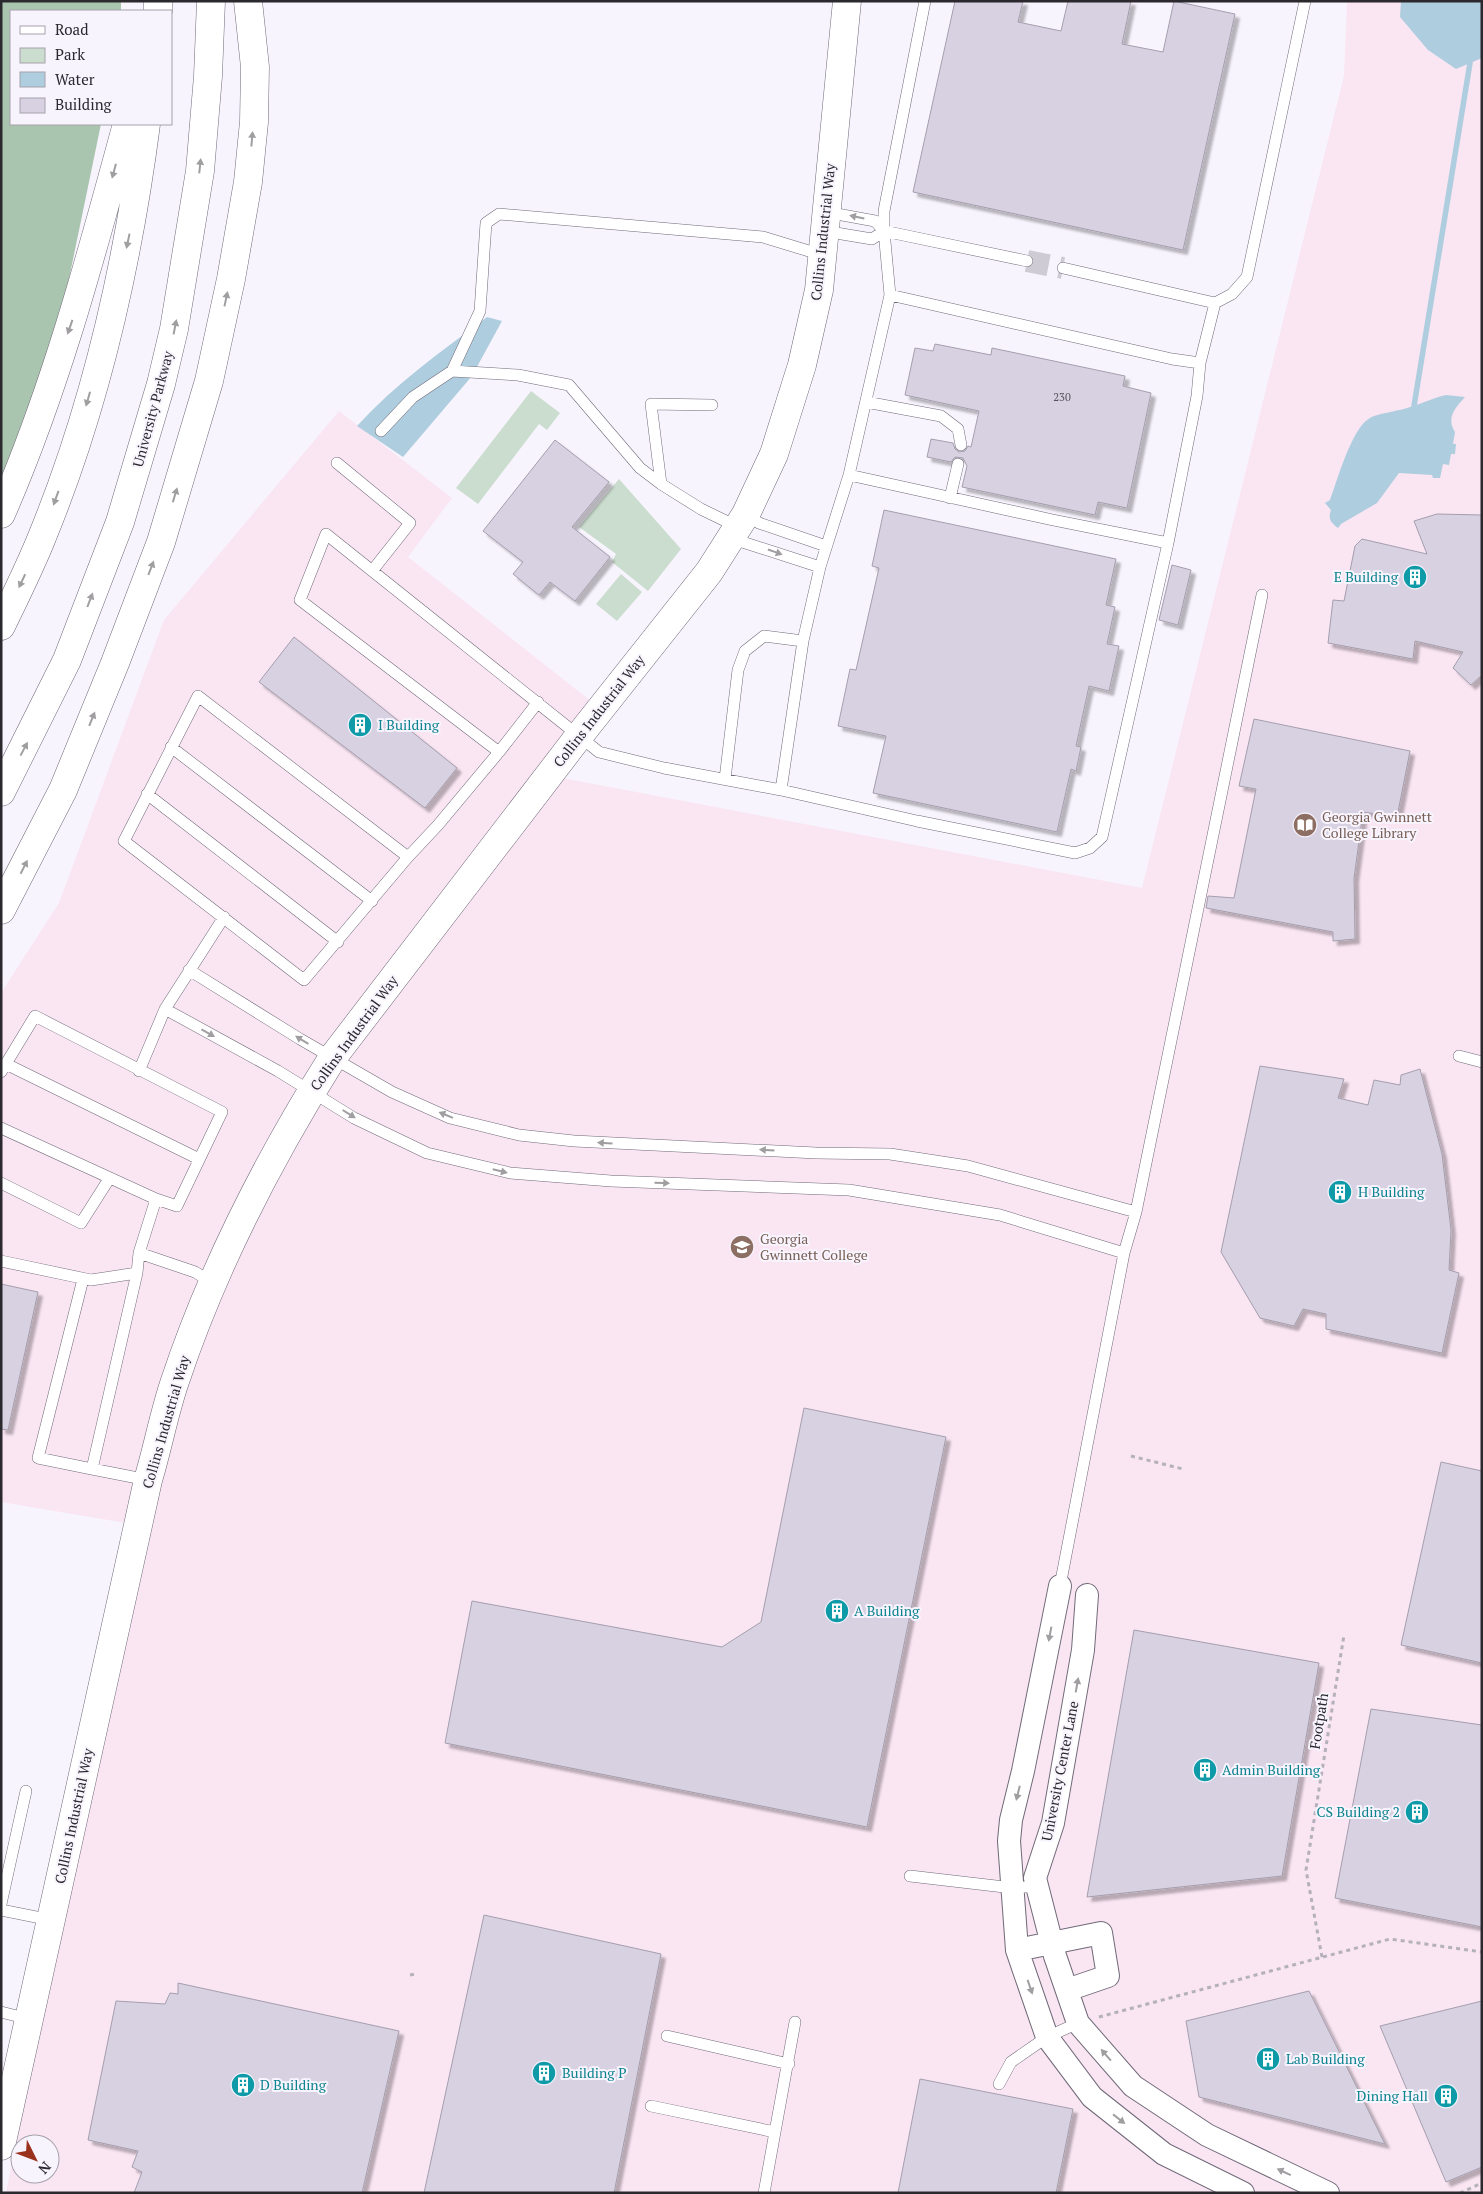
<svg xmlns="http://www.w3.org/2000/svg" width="1483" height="2194" viewBox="0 0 1483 2194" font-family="'PT Serif',serif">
	<defs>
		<filter id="shadow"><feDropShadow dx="4.5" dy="4.5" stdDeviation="1" flood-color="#0004"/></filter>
	</defs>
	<rect width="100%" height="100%" fill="#f8f4fe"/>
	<path fill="#fae5f3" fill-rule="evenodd" d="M 1347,1 L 1482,1 L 1482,2193 L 6,2193 L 138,1525 L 1,1502 L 1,993 L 59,903 L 164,620 L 339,411 L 452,498 L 408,557 L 601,709 L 557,777 L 1142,888 L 1344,76 ZM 20,2144 L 50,2144 L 50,2174 L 20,2174 Z"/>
	<path fill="#cbddce" d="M 531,391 L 560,413 L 547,430 L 539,424 L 478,504 L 456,488 Z
		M 619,479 L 681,549 L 648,591 L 612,562 L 616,554 L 579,527 Z
		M 621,574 L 642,592 L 617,621 L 596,604 Z"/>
	<path fill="#aac5af" d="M 1,1 L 121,1 L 121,11 L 11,11 L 11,124 L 101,124 L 47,385 L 1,480 Z"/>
	<path fill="#aecedf" d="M 1401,1 L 1482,1 L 1482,58 L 1456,69 L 1428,50 L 1400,17 Z
		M 487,317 L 502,321 L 472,376 L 403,457 L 357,426 C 395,384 442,351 487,317 Z
		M 1446,395 L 1465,397 C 1455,408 1446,418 1455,432 L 1453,444 L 1456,444 L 1455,454 L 1451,454 L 1449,465 L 1443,464 L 1440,478 L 1433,478 L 1432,475 L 1399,473 L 1377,503 L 1341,524 L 1338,528 C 1330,522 1328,519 1331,510 L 1325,503 L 1330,500 C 1337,481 1352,427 1370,418 C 1376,414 1398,411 1407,408 C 1421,404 1432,398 1446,395 Z"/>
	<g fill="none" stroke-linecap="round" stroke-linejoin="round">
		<path stroke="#aecedf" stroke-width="5.5" d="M 1414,406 L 1470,63"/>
	</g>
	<path fill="#d7d1e1" stroke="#a49ead" filter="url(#shadow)" d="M 955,1 L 1023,1 L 1018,22 L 1061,31 L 1068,1 L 1131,1 L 1122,44 L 1163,52 L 1174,1 L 1235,14 L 1183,250 L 913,192 Z
		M 935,344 L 991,355 L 992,348 L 1125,376 L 1123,386 L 1151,393 L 1127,508 L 1098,502 L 1095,515 L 962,487 L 967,466 L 963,458 L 955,457 L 951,462 L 927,457 L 931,439 L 953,443 L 955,449 L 959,452 L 965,451 L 968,446 L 971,447 L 979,411 L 905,395 L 915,348 L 933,351 Z
		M 555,440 L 609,482 L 572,527 L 610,557 L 575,601 L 550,582 L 539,595 L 513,574 L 523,562 L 483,531 Z
		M 884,510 L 1116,559 L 1106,605 L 1115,607 L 1107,644 L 1119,646 L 1109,691 L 1089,686 L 1076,746 L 1081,747 L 1076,771 L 1071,769 L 1057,832 L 873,793 L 886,736 L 838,726 L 850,669 L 856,670 L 879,568 L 872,566 Z
		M 1437,514 L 1482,515 L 1482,675 L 1471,685 L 1453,668 L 1463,652 L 1415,641 L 1413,659 L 1328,643 L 1333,600 L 1344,601 L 1355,546 L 1362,539 L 1427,554 L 1414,521 Z
		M 1172,565 L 1191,570 L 1178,625 L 1159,620 Z
		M 294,637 L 457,768 L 425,808 L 259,682 Z
		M 1254,719 L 1410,751 L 1397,817 L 1363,812 L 1354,878 L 1355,939 L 1333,941 L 1333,932 L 1206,908 L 1208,896 L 1234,898 L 1256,789 L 1239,786 Z
		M 1260,1066 L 1344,1079 L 1338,1098 L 1368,1105 L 1374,1080 L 1400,1085 L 1401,1075 L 1420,1069 L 1442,1154 L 1451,1230 L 1449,1270 L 1459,1273 L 1442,1353 L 1326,1329 L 1326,1314 L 1303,1309 L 1294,1326 L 1260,1318 L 1221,1252 Z
		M 1,1284 L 38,1292 L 8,1430 L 1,1429 Z
		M 804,1408 L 946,1437 L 867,1827 L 445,1743 L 472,1601 L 722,1647 L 761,1622 Z
		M 1441,1462 L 1482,1471 L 1482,1663 L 1401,1645 Z
		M 1134,1630 L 1319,1663 L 1282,1876 L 1087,1897 Z
		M 1371,1709 L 1482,1725 L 1482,1927 L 1335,1898 Z
		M 484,1915 L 661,1954 L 614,2193 L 424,2193 Z
		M 178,1983 L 399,2031 L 362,2193 L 134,2193 L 142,2172 L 132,2167 L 138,2151 L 88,2140 L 116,2001 L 165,2004 L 170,1993 L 178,1994 Z
		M 1309,1991 L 1385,2144 L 1199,2097 L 1186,2021 Z
		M 1482,2001 L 1482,2167 L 1446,2182 L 1380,2026 Z
		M 920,2079 L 1073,2109 L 1056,2193 L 898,2193 Z"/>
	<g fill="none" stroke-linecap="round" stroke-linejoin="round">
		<path stroke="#cfcbd4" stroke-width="22" stroke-dasharray="22 11" stroke-linecap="butt" d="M 1027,261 L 1063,268"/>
		<g stroke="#706a79" stroke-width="12">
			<path id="service" d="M 925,1 L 884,211 L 884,231 L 1027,261
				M 826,212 L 875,221 L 884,231 L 890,295 L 849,475 L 820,567 L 803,641 L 781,790 L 917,821 L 1075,853 L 1090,848 L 1102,837 L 1168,543 L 1197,396 L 1200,363 L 1215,303
				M 824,231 L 872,239 L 884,231
				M 1063,268 L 1215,303 L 1232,294 L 1247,277 L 1305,1
				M 890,295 L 1172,359 L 1200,363
				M 452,371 L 480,311 L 486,223 L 499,214 L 763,237 L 822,255
				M 866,402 L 941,416 L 958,429 L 961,445
				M 712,405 L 651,404 L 661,484 L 701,509 L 738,527
				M 381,431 L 413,397 L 452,371 L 518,375 L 569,385 L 640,468 L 661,484
				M 337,463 L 410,523 L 372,571
				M 849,475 L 1053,520 L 1168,543
				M 950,498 L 958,464
				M 746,514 L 759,523 L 826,546
				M 730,538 L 820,567
				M 198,696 L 408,857 L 304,980 L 124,841 Z
				M 538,702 L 499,752 L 300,600 L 326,534 L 599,752 L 664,768 L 781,790
				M 171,747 L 372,901
				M 725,779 L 738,670 L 745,651 L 764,636 L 803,641
				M 147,794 L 338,942
				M 408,857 L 438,825 L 499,752
				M 189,970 L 300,1039 L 392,1092 L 450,1118 L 519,1135 L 574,1141 L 816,1153 L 890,1154 L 968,1166 L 1136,1212
				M 165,1009 L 278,1071 L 354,1118 L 427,1153 L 510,1173 L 611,1181 L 849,1190 L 1000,1215 L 1124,1253
				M 1459,1056 L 1482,1062
				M 6,1064 L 199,1159
				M 139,1071 L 165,1009 L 224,917
				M 1,1072 L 35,1016 L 222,1112 L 177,1206 L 156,1199
				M 1,1128 L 156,1199 L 139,1253 L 137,1273 L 91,1280 L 1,1261
				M 1,1183 L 81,1223 L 109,1179
				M 139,1253 L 195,1272 L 213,1283
				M 83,1279 L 38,1458 L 92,1469 L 137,1273
				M 92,1469 L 148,1480
				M 1060,1586 L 1124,1253 L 1136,1212 L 1262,595
				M 910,1876 L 1013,1888 L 1038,1886
				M 1,1904 L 26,1791
				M 1,1910 L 51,1920
				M 1,2012 L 29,2019
				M 667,2036 L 789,2064
				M 999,2084 L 1011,2062 L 1047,2037 L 1078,2023
				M 651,2106 L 775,2132 L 764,2193
				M 775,2132 L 795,2022"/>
		</g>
		<g stroke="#706a79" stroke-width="24">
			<path id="minor" d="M 1060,1586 L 1023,1771 L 1011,1820 L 1009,1841 L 1017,1950 L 1047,2037 L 1092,2097 L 1164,2154 L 1243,2193
				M 1087,1595 L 1083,1650 L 1053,1823 L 1035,1878 L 1055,1956 L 1078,2023 L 1133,2086 L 1207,2135 L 1328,2193
				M 1017,1950 L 1101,1933 L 1108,1976 L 1067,1990"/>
		</g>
		<g stroke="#706a79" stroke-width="29">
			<path id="tertiary" d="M 1,2146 L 148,1480 C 158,1447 164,1413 175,1381 C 212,1270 270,1157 333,1057 L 579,736 L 709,572 L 746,514 L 774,454 L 802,365 L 819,290 L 847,1"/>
		</g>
		<g stroke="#706a79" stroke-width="29">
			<path id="motorway" d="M 158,11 L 158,1
				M 1,514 C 56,388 91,256 127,124
				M 1,626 C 15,597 30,567 42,537 C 95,408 128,262 146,124
				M 1,792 L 67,660 L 120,522 L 161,384 L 174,329 L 200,171 L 208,76 L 211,1
				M 1,910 L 63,790 L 115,663 L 161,542 L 209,381 L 231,279 L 248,182 L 254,122 L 255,67 L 248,1"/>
		</g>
		<path stroke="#b5b1ba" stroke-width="3" stroke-dasharray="4 4" stroke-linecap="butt" d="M 1131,1456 L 1183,1469
			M 1322,1957 L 1306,1870 L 1344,1635
			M 410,1975 L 415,1974
			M 1099,2017 L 1390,1939 L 1482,1952
			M 1460,2193 L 1482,2183"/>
		<use href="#service" stroke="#fff" stroke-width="11"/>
		<use href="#minor" stroke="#fff" stroke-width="22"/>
		<use href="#tertiary" stroke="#fff" stroke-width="28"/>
		<use href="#motorway" stroke="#fff" stroke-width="28"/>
	</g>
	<defs><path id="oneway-solid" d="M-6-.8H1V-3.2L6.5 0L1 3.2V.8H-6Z" transform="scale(1.25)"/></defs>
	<g fill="#a09ea1">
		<use href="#oneway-solid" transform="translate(252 139) rotate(-85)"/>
		<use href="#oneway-solid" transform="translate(200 166) rotate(-84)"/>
		<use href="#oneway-solid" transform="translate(114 171) rotate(105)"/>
		<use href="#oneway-solid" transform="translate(857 217) rotate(-168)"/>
		<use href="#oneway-solid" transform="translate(128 241) rotate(102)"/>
		<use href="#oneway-solid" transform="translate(226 299) rotate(-78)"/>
		<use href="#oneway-solid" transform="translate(70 327) rotate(109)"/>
		<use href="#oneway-solid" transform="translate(175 327) rotate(-79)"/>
		<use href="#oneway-solid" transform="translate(88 399) rotate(106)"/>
		<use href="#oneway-solid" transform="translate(175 495) rotate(-73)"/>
		<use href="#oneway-solid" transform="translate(56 498) rotate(110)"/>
		<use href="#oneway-solid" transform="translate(775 552) rotate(19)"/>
		<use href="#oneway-solid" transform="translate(151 568) rotate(-69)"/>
		<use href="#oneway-solid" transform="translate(22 581) rotate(115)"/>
		<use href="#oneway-solid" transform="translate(90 600) rotate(-69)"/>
		<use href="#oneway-solid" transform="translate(92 719) rotate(-68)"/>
		<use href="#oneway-solid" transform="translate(24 749) rotate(-62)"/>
		<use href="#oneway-solid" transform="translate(24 867) rotate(-63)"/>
		<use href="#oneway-solid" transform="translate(208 1033) rotate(29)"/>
		<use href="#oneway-solid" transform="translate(302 1040) rotate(-149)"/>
		<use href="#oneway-solid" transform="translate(349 1114) rotate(32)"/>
		<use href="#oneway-solid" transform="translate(446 1115) rotate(-158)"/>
		<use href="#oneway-solid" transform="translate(605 1143) rotate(-177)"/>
		<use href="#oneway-solid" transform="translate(767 1150) rotate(-177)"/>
		<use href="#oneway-solid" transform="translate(500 1171) rotate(14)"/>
		<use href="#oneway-solid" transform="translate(662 1183) rotate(2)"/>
		<use href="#oneway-solid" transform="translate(1050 1634) rotate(101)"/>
		<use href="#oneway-solid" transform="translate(1077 1685) rotate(-80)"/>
		<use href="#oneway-solid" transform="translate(1018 1793) rotate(104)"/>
		<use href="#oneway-solid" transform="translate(1030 1987) rotate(71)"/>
		<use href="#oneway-solid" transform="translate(1106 2055) rotate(-131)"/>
		<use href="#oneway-solid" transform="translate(1119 2119) rotate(38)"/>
		<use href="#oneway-solid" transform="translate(1284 2172) rotate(-155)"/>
	</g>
	<defs>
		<g id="building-disc" transform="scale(1.25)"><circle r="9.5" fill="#0f9aa8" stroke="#f8f4fe"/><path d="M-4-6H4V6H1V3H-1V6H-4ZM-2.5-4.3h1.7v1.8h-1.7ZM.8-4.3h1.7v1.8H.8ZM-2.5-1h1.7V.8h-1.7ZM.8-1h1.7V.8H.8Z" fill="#fff"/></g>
		<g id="library-disc" transform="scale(1.25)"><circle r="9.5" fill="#8d6e63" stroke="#f8f4fe"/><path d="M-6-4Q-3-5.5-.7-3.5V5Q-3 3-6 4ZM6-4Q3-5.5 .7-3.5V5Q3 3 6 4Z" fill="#fff"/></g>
		<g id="university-disc" transform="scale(1.25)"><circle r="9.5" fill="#8d6e63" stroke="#f8f4fe"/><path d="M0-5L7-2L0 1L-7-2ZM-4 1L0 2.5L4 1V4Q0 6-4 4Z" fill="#fff"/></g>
	</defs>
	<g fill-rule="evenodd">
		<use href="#building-disc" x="1415" y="577"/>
		<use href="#building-disc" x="360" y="725"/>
		<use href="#library-disc" x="1305" y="825"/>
		<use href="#building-disc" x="1340" y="1192"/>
		<use href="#university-disc" x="742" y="1247"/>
		<use href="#building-disc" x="837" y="1611"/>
		<use href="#building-disc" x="1205" y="1770"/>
		<use href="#building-disc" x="1417" y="1812"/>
		<use href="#building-disc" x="1268" y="2059"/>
		<use href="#building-disc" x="544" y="2073"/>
		<use href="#building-disc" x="243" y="2085"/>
		<use href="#building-disc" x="1446" y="2096"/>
	</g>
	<g text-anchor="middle" stroke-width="4" stroke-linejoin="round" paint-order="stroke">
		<g font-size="11" fill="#56525b">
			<text x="1062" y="401">230</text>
		</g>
		<g font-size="14" fill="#2b282e" stroke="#f8f4fe">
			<text transform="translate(823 232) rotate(-84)" y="5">Collins Industrial Way</text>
			<text transform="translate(153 409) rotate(-75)" y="5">University Parkway</text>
			<text transform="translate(599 711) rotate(-52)" y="5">Collins Industrial Way</text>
			<text transform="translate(354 1033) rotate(-54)" y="5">Collins Industrial Way</text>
			<text transform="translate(166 1422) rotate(-74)" y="5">Collins Industrial Way</text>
			<text transform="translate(1319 1721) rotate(-81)" y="5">Footpath</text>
			<text transform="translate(1060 1771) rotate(-79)" y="5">University Center Lane</text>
			<text transform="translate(74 1816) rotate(-78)" y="5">Collins Industrial Way</text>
		</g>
		<g font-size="14" fill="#0d838f" stroke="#f8f4fe" text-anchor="start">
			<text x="1398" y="582" text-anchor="end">E Building</text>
			<text x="378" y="730">I Building</text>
			<text x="1358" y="1197">H Building</text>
			<text x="854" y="1616">A Building</text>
			<text x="1222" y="1775">Admin Building</text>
			<text x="1400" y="1817" text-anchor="end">CS Building 2</text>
			<text x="1286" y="2064">Lab Building</text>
			<text x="562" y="2078">Building P</text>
			<text x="260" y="2090">D Building</text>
			<text x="1428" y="2101" text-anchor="end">Dining Hall</text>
		</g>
		<g font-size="14" fill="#785e54" stroke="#f8f4fe" text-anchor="start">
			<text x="1322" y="822">Georgia Gwinnett<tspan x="1322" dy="16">College Library</tspan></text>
			<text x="760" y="1244">Georgia<tspan x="760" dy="16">Gwinnett College</tspan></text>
		</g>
	</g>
	<rect width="1483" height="2194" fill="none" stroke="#2b282e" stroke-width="5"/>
	<rect x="10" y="10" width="162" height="115" fill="#f8f4fe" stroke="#a6a2ab"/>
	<rect x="20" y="26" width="25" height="8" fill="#ffffff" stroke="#a6a2ab"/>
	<text x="55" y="35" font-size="15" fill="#2b282e">Road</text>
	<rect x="20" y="48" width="25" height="15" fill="#cbddce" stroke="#a6a2ab"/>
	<text x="55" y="60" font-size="15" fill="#2b282e">Park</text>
	<rect x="20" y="72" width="25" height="15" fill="#aecedf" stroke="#a6a2ab"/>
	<text x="55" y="85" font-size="15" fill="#2b282e">Water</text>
	<rect x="20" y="98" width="25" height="15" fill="#d7d1e1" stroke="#a6a2ab"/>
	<text x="55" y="110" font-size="15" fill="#2b282e">Building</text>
	<g transform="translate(35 2159) rotate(132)"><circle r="24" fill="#f8f4fe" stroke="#a6a2ab"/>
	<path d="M0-4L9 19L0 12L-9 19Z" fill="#9a311d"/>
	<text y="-8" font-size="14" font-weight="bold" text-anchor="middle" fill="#2b282e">N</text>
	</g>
</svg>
